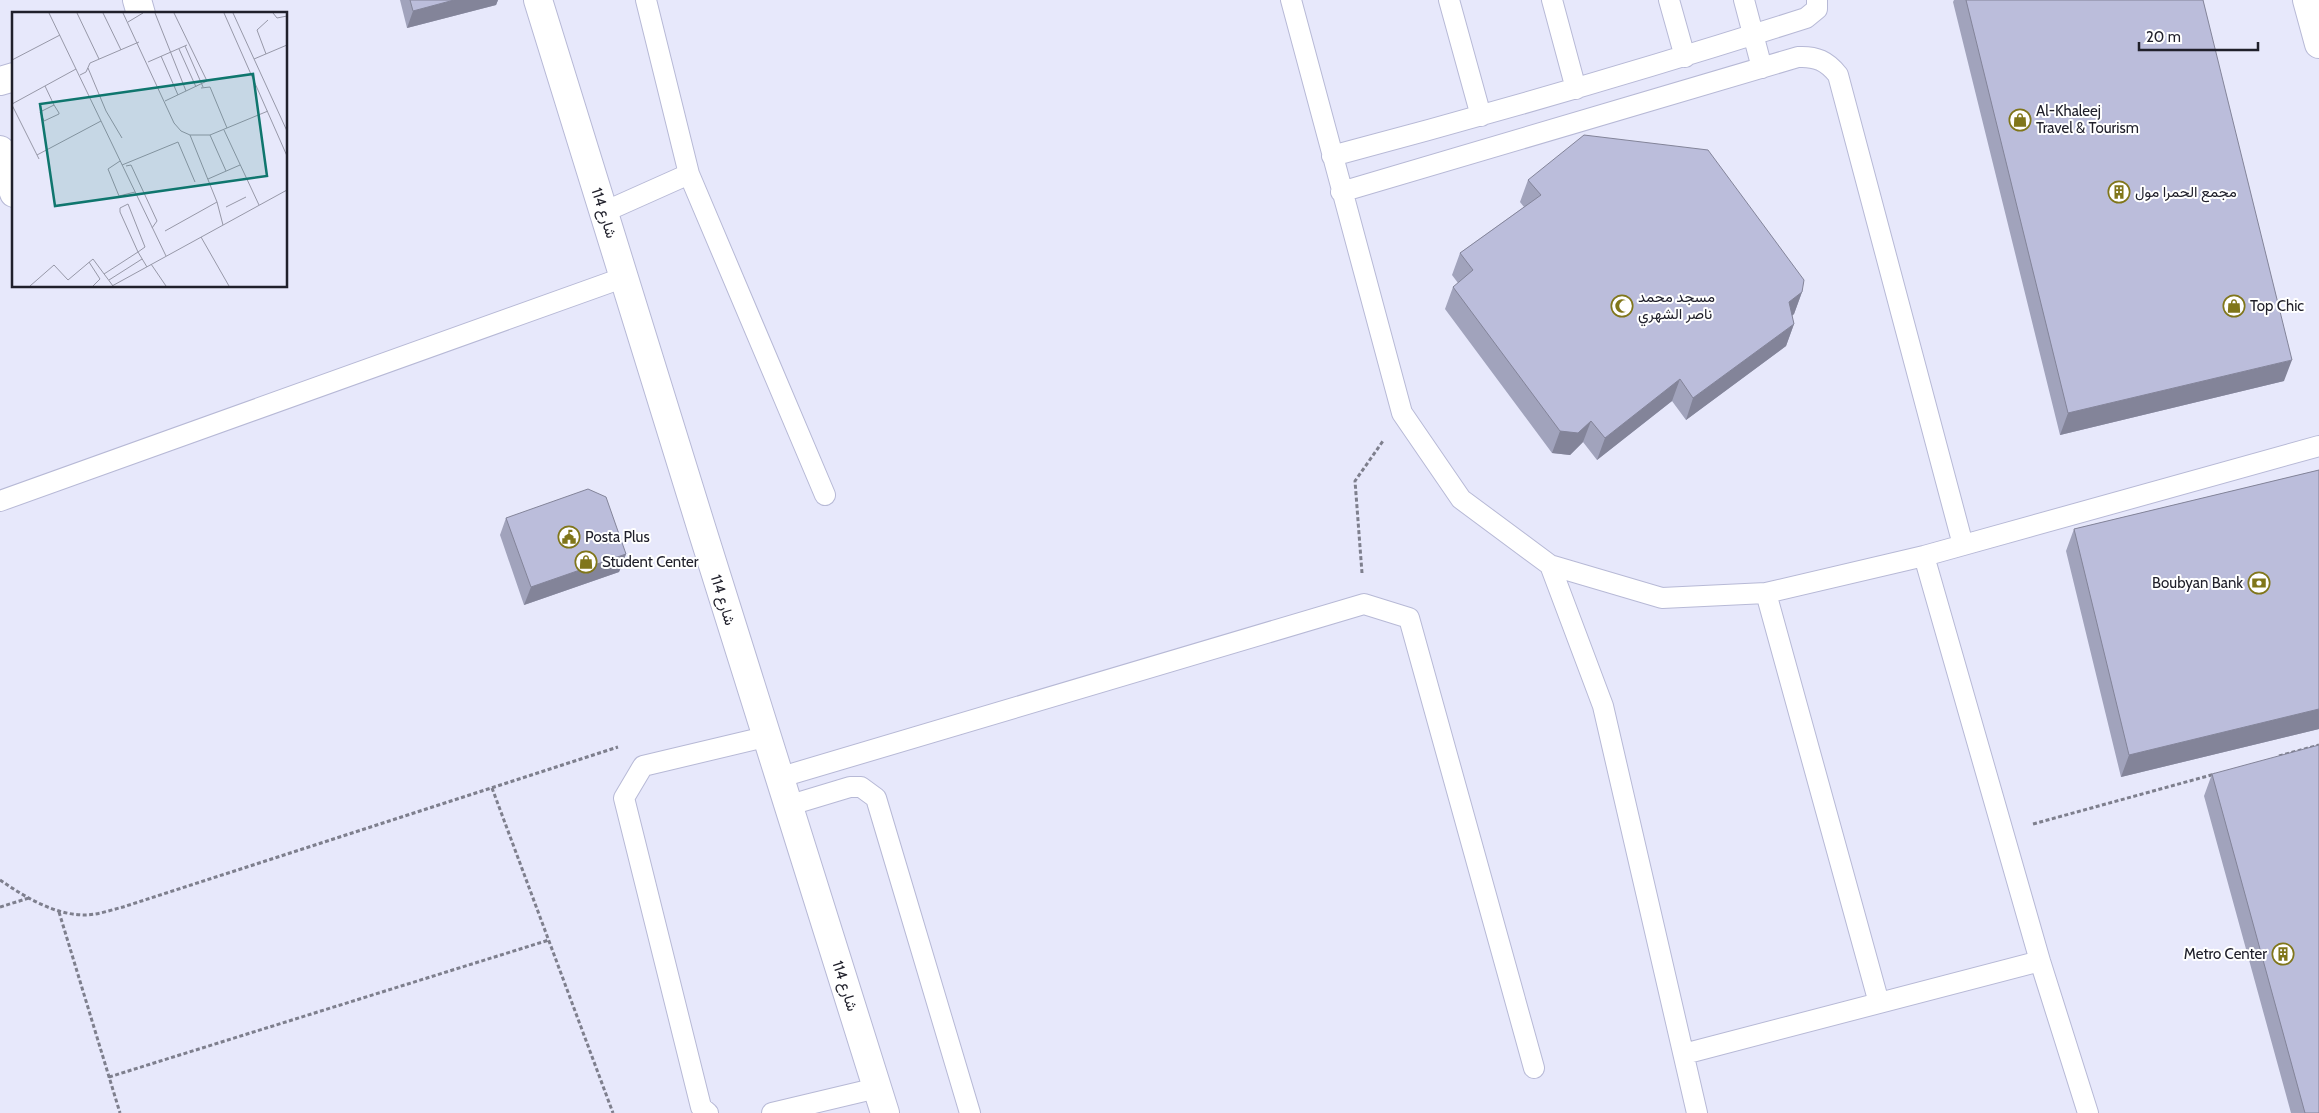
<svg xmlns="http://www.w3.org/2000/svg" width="2319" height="1113" viewBox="0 0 2319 1113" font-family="Cabin,Vazirmatn,sans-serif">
	<rect width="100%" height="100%" fill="#e7e8fb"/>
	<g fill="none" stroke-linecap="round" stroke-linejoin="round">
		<g stroke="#b7b9d6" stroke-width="22">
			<path id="service" d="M 646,0 L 689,174 L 825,495
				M 1291,0 L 1402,413 L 1461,499 L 1550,565 L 1662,598 L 1766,593 L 1924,556 L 2319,446
				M 1449,0 L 1481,116
				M 1552,0 L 1576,89
				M 1669,0 L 1685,57
				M 1744,0 L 1762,68
				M 1332,156 C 1491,114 1649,68 1806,18 L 1817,9 L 1817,0
				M 1341,192 L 1798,57 C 1816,56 1827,61 1838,75 L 1963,545
				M 604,212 L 689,174
				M 0,501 L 625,277
				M 1924,556 L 2040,961 L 2088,1113
				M 1550,565 L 1603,706 L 1697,1113
				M 1766,593 L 1879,1003
				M 778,778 L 1364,604 L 1409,618 L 1534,1068
				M 787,806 L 850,787 L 861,787 L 876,798 L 970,1113
				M 1684,1054 L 2040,961
				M 708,1113 L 701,1107 L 624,798 L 643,766 L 765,737
				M 772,1113 L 877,1088"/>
		</g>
		<g stroke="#b7b9d6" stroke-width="30">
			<path id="minor" d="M 137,0 L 141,14
				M 538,0 C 653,371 767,743 885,1113
				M 0,81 L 14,77
				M 0,150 L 14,193"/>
		</g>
		<g stroke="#b7b9d6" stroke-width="30">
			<path id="tertiary" d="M 2307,0 L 2319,44"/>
		</g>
		<path stroke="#7e7f8d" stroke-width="3" stroke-dasharray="4 2.5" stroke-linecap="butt" d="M 1362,573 L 1355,481 L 1383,441
			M 2279,756 L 2319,745
			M 492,788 L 613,1113
			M 2033,824 L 2215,774
			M 0,880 C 25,897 54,915 85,915 C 97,915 111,910 123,907 L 618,747
			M 0,907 L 29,898
			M 59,912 L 120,1113
			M 109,1077 L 549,940"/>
		<use href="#service" stroke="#fff" stroke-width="20"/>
		<use href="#minor" stroke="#fff" stroke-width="28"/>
		<use href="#tertiary" stroke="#fff" stroke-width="28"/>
	</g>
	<path fill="#a1a3bc" d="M 400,0 L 498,0 L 496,5 L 407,28 Z
		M 1954,0 L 2203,0 L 2284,381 L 2060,435 L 1953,2 Z
		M 1528,180 L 1802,292 L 1794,314 L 1792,316 L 1794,324 L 1786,346 L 1686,420 L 1672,401 L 1597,460 L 1583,442 L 1570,455 L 1552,453 L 1445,309 L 1453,287 L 1458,283 L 1452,275 L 1460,253 L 1524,207 L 1520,202 Z
		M 2319,470 L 2319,729 L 2121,777 L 2066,551 L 2074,529 Z
		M 506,518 L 626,554 L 619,572 L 524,605 L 500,535 Z
		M 2212,774 L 2319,1113 L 2291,1113 L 2204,796 Z"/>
	<path fill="#838499" d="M 454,0 L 498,0 L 496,5 L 407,28 L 413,11 Z
		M 1802,292 L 1794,314 L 1781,324 L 1789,302 Z
		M 1794,324 L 1786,346 L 1686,420 L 1693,398 Z
		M 2292,360 L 2284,381 L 2060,435 L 2068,413 Z
		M 1680,379 L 1672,401 L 1597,460 L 1605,438 Z
		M 1591,421 L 1583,442 L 1570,455 L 1552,453 L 1560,431 Z
		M 626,554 L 619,572 L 524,605 L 531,587 Z
		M 2319,709 L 2319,729 L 2121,777 L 2129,755 Z"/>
	<path fill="#bbbddb" stroke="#838499" d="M 410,0 L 454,0 L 413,11 Z
		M 1966,0 L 2203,0 L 2292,360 L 2068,413 Z
		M 1584,135 L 1708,150 L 1804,280 L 1802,292 L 1789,302 L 1794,324 L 1693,398 L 1680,379 L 1605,438 L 1591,421 L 1578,433 L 1560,431 L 1453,287 L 1473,270 L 1460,253 L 1541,195 L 1528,180 Z
		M 2319,470 L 2319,709 L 2129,755 L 2074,529 Z
		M 588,489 L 606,497 L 626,554 L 531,587 L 506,518 Z
		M 2319,745 L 2319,1113 L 2305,1113 L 2212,774 Z"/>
	<defs>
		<g id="shop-ring" transform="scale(1.125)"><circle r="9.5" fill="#fff" stroke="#80761a" stroke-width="1.5"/><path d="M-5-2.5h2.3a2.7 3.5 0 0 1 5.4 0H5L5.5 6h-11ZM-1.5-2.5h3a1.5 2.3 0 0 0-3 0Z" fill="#80761a"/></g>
		<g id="building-ring" transform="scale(1.125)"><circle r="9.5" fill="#fff" stroke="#80761a" stroke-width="1.5"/><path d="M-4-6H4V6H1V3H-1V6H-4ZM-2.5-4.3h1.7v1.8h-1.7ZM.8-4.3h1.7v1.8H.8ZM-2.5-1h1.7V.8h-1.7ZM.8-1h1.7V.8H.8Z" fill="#80761a"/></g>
		<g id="mosque-ring" transform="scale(1.125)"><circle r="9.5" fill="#fff" stroke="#80761a" stroke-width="1.5"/><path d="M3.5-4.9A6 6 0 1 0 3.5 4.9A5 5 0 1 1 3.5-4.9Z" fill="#80761a"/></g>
		<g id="civic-ring" transform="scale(1.125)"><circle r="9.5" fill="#fff" stroke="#80761a" stroke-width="1.5"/><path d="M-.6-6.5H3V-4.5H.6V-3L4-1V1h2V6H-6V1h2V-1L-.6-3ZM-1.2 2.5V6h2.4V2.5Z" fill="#80761a"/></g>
		<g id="bank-ring" transform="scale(1.125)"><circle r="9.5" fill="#fff" stroke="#80761a" stroke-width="1.5"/><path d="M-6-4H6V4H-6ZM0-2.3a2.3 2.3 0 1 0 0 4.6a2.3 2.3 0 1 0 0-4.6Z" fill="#80761a"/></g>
	</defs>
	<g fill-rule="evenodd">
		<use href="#shop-ring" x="2020" y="120"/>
		<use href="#building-ring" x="2119" y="192"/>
		<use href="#mosque-ring" x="1622" y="306"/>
		<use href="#shop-ring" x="2234" y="306"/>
		<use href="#civic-ring" x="569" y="537"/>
		<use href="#shop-ring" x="586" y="562"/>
		<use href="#bank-ring" x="2259" y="583"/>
		<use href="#building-ring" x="2283" y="954"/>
	</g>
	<g text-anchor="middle" stroke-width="4" stroke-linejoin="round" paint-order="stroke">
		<g font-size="15" fill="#20202b" stroke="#fff" text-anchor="start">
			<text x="2036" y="116">Al-Khaleej<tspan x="2036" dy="17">Travel &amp; Tourism</tspan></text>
			<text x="2135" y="197">مجمع الحمرا مول</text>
			<text x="1638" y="302">مسجد محمد<tspan x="1638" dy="17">ناصر الشهري</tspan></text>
			<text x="2250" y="311">Top Chic</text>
			<text x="585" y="542">Posta Plus</text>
			<text x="602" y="567">Student Center</text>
			<text x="2243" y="588" text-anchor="end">Boubyan Bank</text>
			<text x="2267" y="959" text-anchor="end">Metro Center</text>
		</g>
		<g font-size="15" fill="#20202b" stroke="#fff">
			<text transform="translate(604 213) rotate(72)" y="5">شارع 114</text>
			<text transform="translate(723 600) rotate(73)" y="5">شارع 114</text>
			<text transform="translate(845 986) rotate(72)" y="5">شارع 114</text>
		</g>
	</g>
	<g transform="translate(12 12)">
		<rect width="275" height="275" fill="#e7e8fb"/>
		<path fill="none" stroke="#9798a8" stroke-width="1" d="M 37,1 L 154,244M 65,1 L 87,47M 91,1 L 109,38M 111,1 L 162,111 L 169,119 L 178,123 L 198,123 L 256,99M 143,1 L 174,79M 212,1 L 275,144M 221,1 L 275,119M 261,1 L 265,6 L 275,4M 116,10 L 131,1M 173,34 L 191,75M 167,37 L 184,75M 254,42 L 245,18 L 256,8M 149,44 L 166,83M 242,47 L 275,33M 0,48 L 48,23M 136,50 L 175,33M 76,56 L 94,99 L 110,126M 68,63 L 74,60 L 78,51 L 127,30M 33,74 L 42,93 L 47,101 L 47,102 L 32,109 L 28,100 L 42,93M 189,76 L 198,75 L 215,116M 153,89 L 195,69 L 162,1M 0,92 L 64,57M 0,93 L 27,147M 212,118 L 247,193M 178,123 L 205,190 L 211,213M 198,123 L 214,159M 25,143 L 89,109M 108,149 L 96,157 L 107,184 L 123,180M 110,153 L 166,130 L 183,170M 114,154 L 119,153 L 145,209 L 140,216M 196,167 L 228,153M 214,195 L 234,185M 153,219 L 205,190M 189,225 L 217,274M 77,250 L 88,267 L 81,274M 139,252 L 154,274M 92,262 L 126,240 L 133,235 L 116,192 L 108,196 L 108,200 L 126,240 L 135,255M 97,268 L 130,247M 18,274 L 42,253 L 56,268 L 81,247 L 101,274M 100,274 L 275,178"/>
		<path fill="#0f766e" fill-opacity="0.15" stroke="#0f766e" stroke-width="2.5" d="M 241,62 L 255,164 L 43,194 L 28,92 Z"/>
		<rect width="275" height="275" fill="none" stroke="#20202b" stroke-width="2.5"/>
	</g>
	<path d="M2139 42v8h119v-8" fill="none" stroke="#20202b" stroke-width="2.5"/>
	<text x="2146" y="42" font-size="15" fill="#20202b" stroke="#ffffff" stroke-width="4" paint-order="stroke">20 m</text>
</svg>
